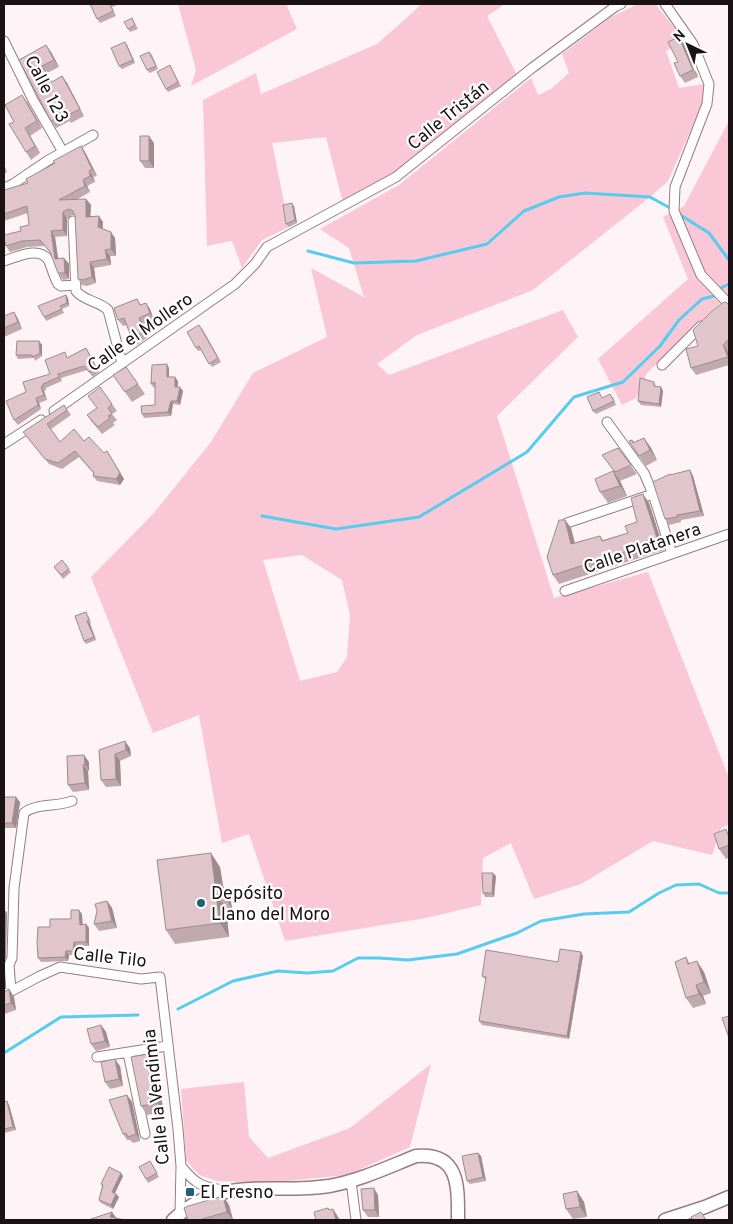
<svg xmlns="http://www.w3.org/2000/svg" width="733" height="1224" viewBox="0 0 733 1224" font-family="Overpass,sans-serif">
	<rect width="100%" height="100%" fill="#fef3f6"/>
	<path fill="#f9c7d5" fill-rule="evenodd" d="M 178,4 L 286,4 L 297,29 L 191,86 L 196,70 Z
		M 422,4 L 505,4 L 487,16 L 517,75 L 397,171 L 343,203 L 326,137 L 272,143 L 289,227 L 262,240 L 242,268 L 232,241 L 207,246 L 203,100 L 256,73 L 261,94 L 377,44 Z
		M 638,4 L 655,4 L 684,39 L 666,51 L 679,88 L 704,84 L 702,105 L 668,181 L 650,197 L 533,290 L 417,335 L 377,364 L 389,375 L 563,310 L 578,337 L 497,416 L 554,598 L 648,572 L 729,778 L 729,824 L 721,828 L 712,855 L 653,841 L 581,884 L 534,899 L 511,843 L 483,858 L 481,905 L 426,918 L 285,941 L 249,834 L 222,843 L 199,715 L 153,733 L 91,577 L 154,513 L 211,442 L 253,373 L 327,337 L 311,268 L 364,297 L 349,248 L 320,229 L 399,185 L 531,78 L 538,95 L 551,89 L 569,73 L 562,54 L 611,17 ZM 302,555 L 342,580 L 350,615 L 347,657 L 337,672 L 300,681 L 263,560 Z
		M 729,121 L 729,299 L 726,297 L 647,373 L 636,398 L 622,405 L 598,359 L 688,279 L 663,217 L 684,206 Z
		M 431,1064 L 410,1147 L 347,1175 L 267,1183 L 217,1181 L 199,1175 L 186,1160 L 181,1089 L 244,1082 L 249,1137 L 268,1158 L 350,1128 Z"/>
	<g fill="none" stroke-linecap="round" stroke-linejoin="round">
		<path stroke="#56cdf0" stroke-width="3" d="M 677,213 L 709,233 L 729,260
			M 308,251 L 354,263 L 416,261 L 487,244 L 524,211 L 559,197 L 585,193 L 650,197 L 672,209
			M 721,288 L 729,284
			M 262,516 L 336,529 L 419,517 L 527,452 L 574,397 L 623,382 L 660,346 L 679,320 L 702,299 L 714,296
			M 178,1009 L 233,981 L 278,971 L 307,973 L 333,971 L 358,958 L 379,958 L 408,960 L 457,954 L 517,933 L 541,921 L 584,914 L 629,912 L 659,893 L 676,885 L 699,884 L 719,893 L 729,893
			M 4,1053 L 61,1017 L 138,1015"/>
		<g stroke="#957d83" stroke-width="11">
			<path id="street" d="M 665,4 L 693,44 L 709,84 L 707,104 L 675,187 L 674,211 L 701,275 L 729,304
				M 4,41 L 33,100 L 63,152
				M 4,188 L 13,184 L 47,161 L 93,135
				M 73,221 L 76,291 C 84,301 99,301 108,310 L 122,363
				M 4,261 C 17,257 40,245 49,261 C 52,269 54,277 58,284 L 61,286 L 75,285
				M 662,365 L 701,326
				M 54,411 L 235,284 L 255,264 L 267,247 L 396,177 L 532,68 L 616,6 L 621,4
				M 607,422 L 644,473 L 653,494 L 672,554
				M 4,444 L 41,420
				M 567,523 L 653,494
				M 565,591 L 729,534
				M 11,991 L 9,965 L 12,958 L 14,888 L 24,813 C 36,803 57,807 72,801
				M 4,995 L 40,976 L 60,967 L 141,979 L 160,977 L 178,1129 L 181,1166 L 180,1213
				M 128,1053 L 145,1134
				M 97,1057 L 167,1046
				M 181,1166 C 195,1184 203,1188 225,1190
				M 351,1181 L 356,1220"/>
		</g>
		<g stroke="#957d83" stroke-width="15">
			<path id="secondary" d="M 173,1220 C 221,1174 271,1195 329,1186 C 359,1181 388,1167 416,1156 C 460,1152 458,1187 458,1220
				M 665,1220 L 705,1207 L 729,1197"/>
		</g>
		<use href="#street" stroke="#fff" stroke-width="9"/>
		<use href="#secondary" stroke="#fff" stroke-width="12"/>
	</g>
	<path fill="#c1aaaf" d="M 90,4 L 120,4 L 112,7 L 116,16 L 100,23 L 97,19 Z
		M 132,18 L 138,29 L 130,32 L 128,29 Z
		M 684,44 L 698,77 L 685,83 L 680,76 L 678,62 Z
		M 127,45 L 135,63 L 122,69 L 119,66 Z
		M 51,52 L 59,67 L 47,73 L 52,82 L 62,76 L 67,83 L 84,116 L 71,123 L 70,121 L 56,128 L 51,121 L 19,60 Z
		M 149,52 L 152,55 L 158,69 L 150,73 L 147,70 Z
		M 170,65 L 181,86 L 168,92 L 166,89 Z
		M 27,102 L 42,128 L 30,136 L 40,153 L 31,160 L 26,152 L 14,122 Z
		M 154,143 L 154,168 L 145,168 L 140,161 Z
		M 81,146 L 85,152 L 97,176 L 93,177 L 95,182 L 87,186 L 90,192 L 76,200 L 86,199 L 91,205 L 90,216 L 103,222 L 103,229 L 115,238 L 116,256 L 110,256 L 111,265 L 94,268 L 96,283 L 87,286 L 82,285 L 78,279 L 75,215 L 72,215 L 67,219 L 67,236 L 55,237 L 58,258 L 64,258 L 69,264 L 69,279 L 63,280 L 58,273 L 51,254 L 45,246 L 27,247 L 10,252 L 6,246 L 4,239 L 4,230 L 5,235 L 21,231 L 29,225 L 28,213 L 4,221 L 4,190 L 28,183 L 55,163 Z
		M 4,164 L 7,172 L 4,174 Z
		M 294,206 L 297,223 L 289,227 L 286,224 Z
		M 68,298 L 69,306 L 62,309 L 64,313 L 46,321 L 44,317 Z
		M 137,299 L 141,305 L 150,309 L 154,320 L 143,324 L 148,337 L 137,345 L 132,339 L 127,325 L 123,326 L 118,320 Z
		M 729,305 L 729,351 L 728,352 L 729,356 L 729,365 L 696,375 L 691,368 L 698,346 Z
		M 14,312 L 18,319 L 22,329 L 4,337 L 4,316 Z
		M 202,328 L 221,362 L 212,367 L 201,350 L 198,351 L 196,348 Z
		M 39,341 L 42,345 L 42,356 L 35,361 L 34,358 L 18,359 L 16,355 Z
		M 86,348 L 89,353 L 99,372 L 93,377 L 87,370 L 61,378 L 62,381 L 46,388 L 46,390 L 44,391 L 47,400 L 39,403 L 41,409 L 18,425 L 14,420 L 26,392 L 50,374 L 68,357 Z
		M 126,367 L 145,394 L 132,402 L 113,375 Z
		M 169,368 L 169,377 L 178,381 L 178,387 L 183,391 L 180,405 L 173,404 L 171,416 L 144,418 L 142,414 L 155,405 L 155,387 L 154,388 L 151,384 Z
		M 654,382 L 656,387 L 661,387 L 663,391 L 661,407 L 641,405 L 638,401 Z
		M 100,387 L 117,411 L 112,414 L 117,420 L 113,423 L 115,425 L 102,434 L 92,422 L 87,415 L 97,408 Z
		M 599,392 L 602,398 L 613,397 L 616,405 L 596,414 L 593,411 Z
		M 64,405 L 71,415 L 51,429 L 60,442 L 84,441 L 104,453 L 107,451 L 124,479 L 120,485 L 97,481 L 93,476 L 94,474 L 79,457 L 62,469 L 49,464 L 23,432 Z
		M 644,438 L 651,448 L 657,460 L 646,466 L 629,441 L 632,440 L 634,442 Z
		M 618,448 L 637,474 L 620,481 L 617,476 L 620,481 L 627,496 L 608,503 L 600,492 L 613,471 Z
		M 690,470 L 693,476 L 704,516 L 681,520 L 681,522 L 669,525 L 665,519 L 671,475 Z
		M 643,494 L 649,503 L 664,550 L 559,584 L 553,575 L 565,520 L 571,528 L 575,543 L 600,536 L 603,540 L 628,533 L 637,522 Z
		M 62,560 L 71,572 L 63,579 L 54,567 Z
		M 88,615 L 91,623 L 90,624 L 96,640 L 86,644 L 84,641 Z
		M 130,748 L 131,756 L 120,761 L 121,786 L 106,787 L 101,780 L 99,750 Z
		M 67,756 L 89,762 L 89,771 L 88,771 L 89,790 L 73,792 L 68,785 Z
		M 4,797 L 20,802 L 16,828 L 4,828 Z
		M 729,834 L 729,858 L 726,859 L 719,849 Z
		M 220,867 L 223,886 L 230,897 L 232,908 L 226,908 L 229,937 L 175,944 L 166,930 Z
		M 496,876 L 494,897 L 485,897 L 483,893 Z
		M 107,901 L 112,908 L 117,928 L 99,931 L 94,924 Z
		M 82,914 L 82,925 L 86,924 L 89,928 L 89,946 L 76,946 L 76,955 L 69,955 L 68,961 L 41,962 L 38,958 L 50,927 Z
		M 583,956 L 569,1039 L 482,1025 L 479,1021 L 486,980 L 482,976 L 558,962 Z
		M 686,957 L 690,964 L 704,972 L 711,993 L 703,996 L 706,1004 L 693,1008 L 686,998 Z
		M 9,989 L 14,997 L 16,1010 L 4,1014 L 4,992 Z
		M 101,1025 L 106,1032 L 110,1047 L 96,1051 L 91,1044 Z
		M 148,1054 L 154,1063 L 164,1112 L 147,1115 L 141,1106 Z
		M 120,1066 L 123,1086 L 110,1089 L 105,1082 Z
		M 127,1095 L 132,1102 L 140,1141 L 133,1143 L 130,1140 L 127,1140 L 123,1134 Z
		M 4,1102 L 9,1105 L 16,1130 L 4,1133 Z
		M 478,1153 L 481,1156 L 486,1181 L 470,1184 L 467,1181 Z
		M 152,1164 L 159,1177 L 148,1183 L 146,1179 Z
		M 123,1176 L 115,1193 L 119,1197 L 113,1209 L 101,1203 L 99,1200 L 102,1186 L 101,1184 Z
		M 577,1191 L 584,1202 L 587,1217 L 573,1219 L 566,1209 Z
		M 378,1195 L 379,1217 L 368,1217 L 363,1210 Z
		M 223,1196 L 229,1205 L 233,1220 L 188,1220 Z"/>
	<path fill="#9d8b8f" d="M 679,37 L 684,44 L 698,77 L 693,70 Z
		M 125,42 L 127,45 L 135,63 L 133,60 Z
		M 46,45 L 51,52 L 59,67 L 54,60 Z
		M 62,76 L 67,83 L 84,116 L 80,109 Z
		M 22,95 L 27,102 L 42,128 L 37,121 Z
		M 25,128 L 30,136 L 40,153 L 35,146 Z
		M 149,136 L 154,143 L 154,168 L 149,161 Z
		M 81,146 L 85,152 L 97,176 L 92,169 Z
		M 89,171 L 93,177 L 95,182 L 90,176 Z
		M 83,180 L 87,186 L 90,192 L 85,186 Z
		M 86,199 L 91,205 L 90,223 L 86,217 Z
		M 292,203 L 294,206 L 297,223 L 295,220 Z
		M 63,212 L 67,219 L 67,236 L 63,230 Z
		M 99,216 L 103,222 L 102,233 L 98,227 Z
		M 51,231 L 55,237 L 59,265 L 55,259 Z
		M 111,232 L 115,238 L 116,256 L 111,249 Z
		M 105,250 L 110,256 L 111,265 L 107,259 Z
		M 64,258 L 69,264 L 69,279 L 65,273 Z
		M 90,262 L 94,268 L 96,283 L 92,277 Z
		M 66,295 L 68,298 L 69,306 L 67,303 Z
		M 146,303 L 150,309 L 154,320 L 150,313 Z
		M 14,312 L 18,319 L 22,329 L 18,322 Z
		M 139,318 L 143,324 L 148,337 L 144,331 Z
		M 39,341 L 42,345 L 42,356 L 40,353 Z
		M 723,345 L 728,352 L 729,356 L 729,359 Z
		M 86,348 L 89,353 L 99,372 L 96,368 Z
		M 167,364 L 169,368 L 169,380 L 167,377 Z
		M 175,377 L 178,381 L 177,391 L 175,387 Z
		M 41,387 L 44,391 L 47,400 L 44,395 Z
		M 180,387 L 183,391 L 180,405 L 177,401 Z
		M 661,387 L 663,391 L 661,407 L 659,404 Z
		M 36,398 L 39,403 L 41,409 L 38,405 Z
		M 171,401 L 173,404 L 171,416 L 168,412 Z
		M 644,438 L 651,448 L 657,460 L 650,450 Z
		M 107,451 L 124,479 L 120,485 L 116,479 Z
		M 690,470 L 693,476 L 704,516 L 700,511 Z
		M 613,471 L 620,481 L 627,496 L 620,486 Z
		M 643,494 L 649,503 L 664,550 L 658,541 Z
		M 565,520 L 571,528 L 577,553 L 571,544 Z
		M 87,621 L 90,624 L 96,640 L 94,637 Z
		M 125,741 L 130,748 L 131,756 L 126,750 Z
		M 115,754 L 120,761 L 121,786 L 116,779 Z
		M 84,755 L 89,762 L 89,771 L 85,764 Z
		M 83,765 L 88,771 L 89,790 L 85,783 Z
		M 16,797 L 20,802 L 16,828 L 12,823 Z
		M 211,853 L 220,867 L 223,886 L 230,897 L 232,908 L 215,884 Z
		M 493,873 L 496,876 L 494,897 L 492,893 Z
		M 216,895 L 226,908 L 229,937 L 220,923 Z
		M 107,901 L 112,908 L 117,928 L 112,921 Z
		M 4,909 L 7,913 L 6,957 L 4,963 Z
		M 79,910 L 82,914 L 83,929 L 80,925 Z
		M 86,924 L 89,928 L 89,946 L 86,942 Z
		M 74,942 L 76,946 L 76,955 L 73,951 Z
		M 66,951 L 69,955 L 68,961 L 65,957 Z
		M 581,952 L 583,956 L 569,1039 L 567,1036 Z
		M 697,961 L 704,972 L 711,993 L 704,982 Z
		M 696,985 L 703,996 L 706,1004 L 699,994 Z
		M 9,989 L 14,997 L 16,1010 L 11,1003 Z
		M 101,1025 L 106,1032 L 110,1047 L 105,1041 Z
		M 148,1054 L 154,1063 L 164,1112 L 158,1103 Z
		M 115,1059 L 120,1066 L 123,1086 L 119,1079 Z
		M 127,1095 L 132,1102 L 140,1141 L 136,1134 Z
		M 7,1101 L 9,1105 L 16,1130 L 13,1127 Z
		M 478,1153 L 481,1156 L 486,1181 L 483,1177 Z
		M 121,1173 L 123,1176 L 114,1195 L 112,1192 Z
		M 374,1188 L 378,1195 L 379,1217 L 375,1210 Z
		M 577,1191 L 584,1202 L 587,1217 L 580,1207 Z
		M 116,1194 L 119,1197 L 113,1209 L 111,1205 Z
		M 223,1196 L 229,1205 L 233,1220 L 227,1212 Z
		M 328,1208 L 335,1218 L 333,1209 L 340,1220 L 336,1220 L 329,1210 Z
		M 112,1212 L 118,1220 L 110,1217 Z"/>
	<path fill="#e0c6cc" stroke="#9d8b8f" d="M 90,4 L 110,4 L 113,11 L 97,19 Z
		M 132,18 L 135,25 L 128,29 L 124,22 Z
		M 679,37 L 693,70 L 680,76 L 674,63 L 678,62 L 668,42 Z
		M 125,42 L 133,60 L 119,66 L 111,48 Z
		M 46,45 L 54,60 L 42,66 L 52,82 L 62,76 L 80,109 L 66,116 L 65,114 L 51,121 L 19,60 Z
		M 149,52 L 156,66 L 147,70 L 140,56 Z
		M 170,65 L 178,82 L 166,89 L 157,72 Z
		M 22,95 L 37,121 L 25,128 L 35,146 L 26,152 L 9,124 L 14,122 L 5,105 Z
		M 140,136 L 149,136 L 149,161 L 140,161 Z
		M 81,146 L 92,169 L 89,171 L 90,176 L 83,180 L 85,186 L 59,200 L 86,199 L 86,217 L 99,216 L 98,227 L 111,232 L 111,249 L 105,250 L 107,259 L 90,262 L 92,277 L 83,280 L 78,279 L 75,215 L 72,210 L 68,209 L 63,212 L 63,230 L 51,231 L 55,259 L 64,258 L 65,273 L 58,273 L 50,252 L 40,240 L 22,241 L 6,246 L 4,239 L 4,235 L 21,231 L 20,227 L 29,225 L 27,206 L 4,214 L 4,190 L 28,183 L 26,179 L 55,163 L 53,161 Z
		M 292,203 L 295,220 L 286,224 L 283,205 Z
		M 66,295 L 67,303 L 60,306 L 62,309 L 44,317 L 38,306 Z
		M 137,299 L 140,305 L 146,303 L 150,313 L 139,318 L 144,331 L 132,339 L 124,318 L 118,320 L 114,308 Z
		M 726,302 L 729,305 L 729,339 L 723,345 L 728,357 L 691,368 L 686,349 L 698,346 L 693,330 L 711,312 L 722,303 Z
		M 14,312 L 18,322 L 4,328 L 4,316 Z
		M 199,325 L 218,358 L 209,364 L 199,346 L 196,348 L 187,332 Z
		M 17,341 L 39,341 L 40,353 L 33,357 L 32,355 L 16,355 Z
		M 86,348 L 96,368 L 89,372 L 84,366 L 58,374 L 59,377 L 43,384 L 43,386 L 41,387 L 44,395 L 36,398 L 38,405 L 14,420 L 6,401 L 26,392 L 23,382 L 50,374 L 45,360 L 65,352 L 67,358 Z
		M 167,364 L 167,377 L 175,377 L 175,387 L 180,387 L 177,401 L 171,401 L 168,412 L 142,414 L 141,406 L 155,405 L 155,382 L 151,384 L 152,365 Z
		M 126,367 L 138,384 L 125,392 L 113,375 Z
		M 640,378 L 654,382 L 654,386 L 661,387 L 659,404 L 638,401 Z
		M 100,387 L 112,404 L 108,408 L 112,414 L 108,416 L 110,418 L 98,427 L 87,415 L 97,408 L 88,396 Z
		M 599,392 L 602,398 L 610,394 L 614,401 L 593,411 L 587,397 Z
		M 64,405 L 67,410 L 47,424 L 60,442 L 74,429 L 84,441 L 89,437 L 104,453 L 107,451 L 120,473 L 116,479 L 93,476 L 94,473 L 75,451 L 58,463 L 45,459 L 23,432 Z
		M 644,438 L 650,450 L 639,456 L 629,441 L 632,440 L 633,443 Z
		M 618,448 L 631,465 L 615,472 L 602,455 Z
		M 690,470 L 700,511 L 677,515 L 677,517 L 665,519 L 653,482 L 670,474 L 670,475 Z
		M 613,471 L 620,486 L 600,492 L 595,479 Z
		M 643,494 L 658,541 L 553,575 L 547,557 L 559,520 L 565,520 L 571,544 L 600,536 L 602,541 L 609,539 L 628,533 L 625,526 L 637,522 L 631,498 Z
		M 62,560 L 69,569 L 61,575 L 54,567 Z
		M 86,612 L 89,620 L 87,621 L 94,637 L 84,641 L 75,616 Z
		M 125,741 L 126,750 L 115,754 L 116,779 L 101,780 L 99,750 Z
		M 84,755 L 85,764 L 83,765 L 85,783 L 68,785 L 67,756 Z
		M 4,797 L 16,797 L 12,823 L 4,823 Z
		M 726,829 L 729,838 L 729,845 L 719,849 L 714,834 Z
		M 211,853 L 215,884 L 221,883 L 222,894 L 216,895 L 220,923 L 166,930 L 157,860 Z
		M 482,873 L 493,873 L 492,893 L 483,893 Z
		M 107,901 L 112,921 L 94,924 L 97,911 L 95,904 Z
		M 71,910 L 79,910 L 80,925 L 86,924 L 86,942 L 74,942 L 73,951 L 66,951 L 65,957 L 38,958 L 37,942 L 38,927 L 50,927 L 50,919 L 71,919 Z
		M 560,949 L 581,952 L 567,1036 L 479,1021 L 486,977 L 482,976 L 486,950 L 558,962 Z
		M 686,957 L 688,964 L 697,961 L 704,982 L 696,985 L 699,994 L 686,998 L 675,962 Z
		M 9,989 L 11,1003 L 4,1005 L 4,992 Z
		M 729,1016 L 729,1038 L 722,1018 Z
		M 101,1025 L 105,1041 L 91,1044 L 87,1029 Z
		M 148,1054 L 158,1103 L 141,1106 L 131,1057 Z
		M 115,1059 L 119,1079 L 105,1082 L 101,1062 Z
		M 127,1095 L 136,1134 L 128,1137 L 126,1133 L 123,1134 L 109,1100 Z
		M 7,1101 L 13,1127 L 4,1129 L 4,1102 Z
		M 478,1153 L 483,1177 L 467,1181 L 462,1156 Z
		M 150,1161 L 157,1173 L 146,1179 L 139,1167 Z
		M 109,1167 L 121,1173 L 112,1192 L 116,1194 L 111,1205 L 99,1200 L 103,1185 L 101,1184 Z
		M 374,1188 L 375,1210 L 363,1210 L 361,1189 Z
		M 577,1191 L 580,1207 L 566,1209 L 563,1194 Z
		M 223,1196 L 227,1212 L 202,1219 L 202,1220 L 188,1220 L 184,1208 L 188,1206 Z
		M 328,1208 L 329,1210 L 333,1209 L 336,1220 L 316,1220 L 314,1212 Z
		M 112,1212 L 110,1217 L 125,1220 L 88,1220 Z
		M 701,1212 L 706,1220 L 692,1220 L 691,1217 Z"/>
	<g fill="#1e6174" stroke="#fff" stroke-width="2">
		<circle cx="201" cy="903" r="5"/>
		<rect x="185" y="1187" width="10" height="10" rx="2.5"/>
	</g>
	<g text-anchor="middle" stroke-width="4.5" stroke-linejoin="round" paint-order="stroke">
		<g font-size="18" fill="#1b1215" stroke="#fff">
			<text transform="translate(47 89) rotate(62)" y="6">Calle 123</text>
			<text transform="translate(448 115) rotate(-39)" y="6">Calle Tristán</text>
			<text transform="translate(140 332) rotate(-35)" y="6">Calle el Mollero</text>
			<text transform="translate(642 548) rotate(-19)" y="6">Calle Platanera</text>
			<text transform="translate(110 957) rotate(6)" y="6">Calle Tilo</text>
			<text transform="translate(156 1097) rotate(-96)" y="6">Calle la Vendimia</text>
		</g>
		<g font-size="18" fill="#1b1215" stroke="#fff" text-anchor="start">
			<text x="211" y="899">Depósito<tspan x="211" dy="21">Llano del Moro</tspan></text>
			<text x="200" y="1198">El Fresno</text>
		</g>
	</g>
	<rect width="733" height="1224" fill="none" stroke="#1b1215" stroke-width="10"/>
	<g transform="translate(688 45) rotate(317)" stroke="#ffffff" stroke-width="4" paint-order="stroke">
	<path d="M0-4L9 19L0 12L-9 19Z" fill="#1b1215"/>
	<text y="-8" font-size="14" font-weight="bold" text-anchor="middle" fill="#1b1215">N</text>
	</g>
</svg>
